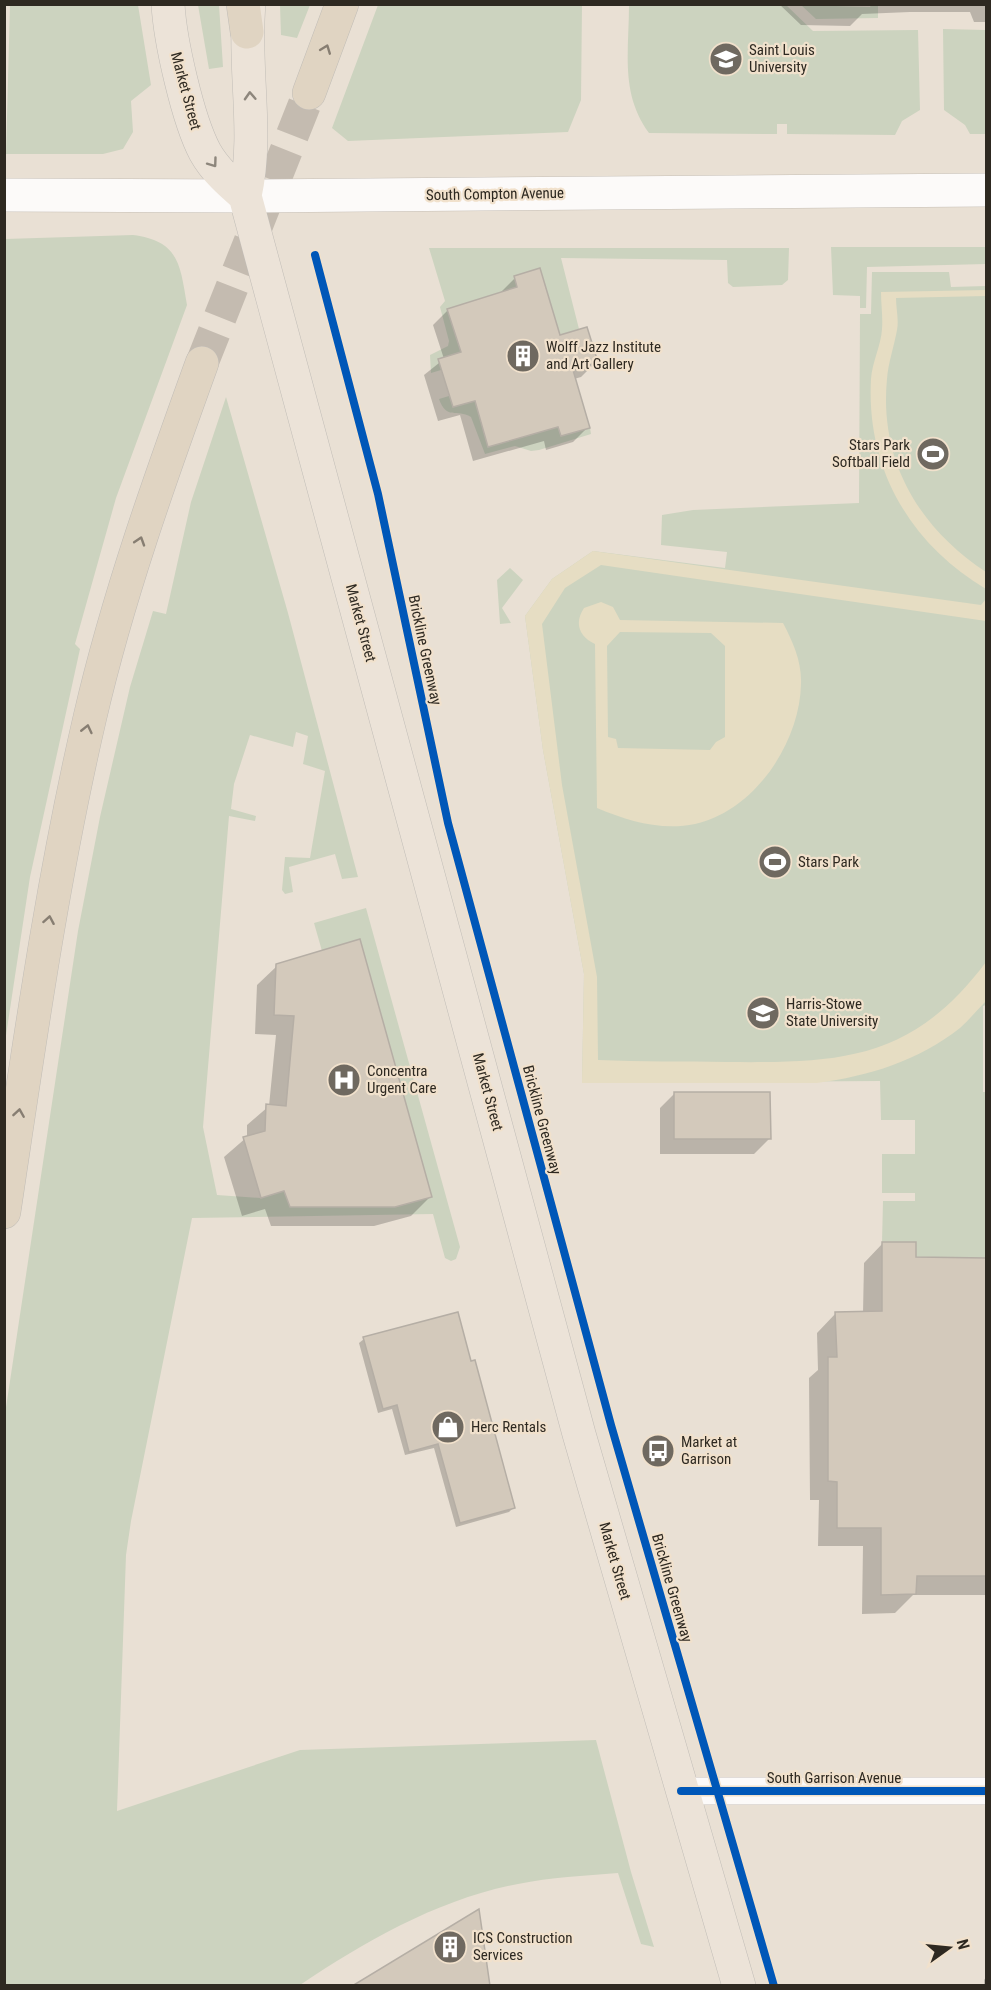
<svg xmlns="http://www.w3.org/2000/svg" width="991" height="1990" viewBox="0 0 991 1990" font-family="'Roboto Condensed',sans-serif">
	<rect width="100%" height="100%" fill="#e9e0d4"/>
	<path fill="#ccd3bf" d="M 10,5 L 138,5 L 151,85 L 131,101 L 133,132 L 123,149 L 103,154 L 6,154 Z
		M 198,5 L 219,5 L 223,67 L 209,69 Z
		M 280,5 L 310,5 L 297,38 L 281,35 Z
		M 378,5 L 582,5 L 581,100 L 568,132 L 348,141 L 332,128 Z
		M 629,5 L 786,5 L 813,31 L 918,30 L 920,110 L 902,121 L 895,135 L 787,134 L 787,124 L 777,124 L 777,134 L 649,133 C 620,93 629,52 629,5 Z
		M 801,5 L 870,7 L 871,5 L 878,5 L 878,18 L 816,19 Z
		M 943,29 L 986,30 L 986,134 L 970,134 L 965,125 L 944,110 Z
		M 133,235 C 179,241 180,264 187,305 L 116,498 L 75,644 L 80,649 L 30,877 L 5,1042 L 5,239 Z
		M 831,247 L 986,247 L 986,264 L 867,267 L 866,308 L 860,308 L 860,296 L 833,295 Z
		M 429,248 L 789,248 L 788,280 L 782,285 L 733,287 L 728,283 L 727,260 L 561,258 L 579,329 L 560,335 L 540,269 L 517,287 L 448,309 L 461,352 L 439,359 L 441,370 L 431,373 L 430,355 L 448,346 L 449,341 L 440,307 L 445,301 Z
		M 872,272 L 949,272 L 951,287 L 986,286 L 986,1005 L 983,1006 L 983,1092 L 986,1092 L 986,1258 L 916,1257 L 915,1242 L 882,1242 L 883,1201 L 915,1201 L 915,1193 L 882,1193 L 882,1154 L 915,1154 L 915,1120 L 881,1120 L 880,1081 L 582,1083 L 584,974 L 543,750 L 525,616 L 552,579 L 593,551 L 725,568 L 727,552 L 661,545 L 662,515 L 693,510 L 859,503 L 860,314 L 871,314 Z
		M 449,396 L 453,407 L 475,401 L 488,447 L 558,427 L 561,436 L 590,428 L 591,434 L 539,450 L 531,451 L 515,446 L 485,454 L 471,417 C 456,408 447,421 439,399 Z
		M 226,397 L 288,613 L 358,877 L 342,879 L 335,854 L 289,867 L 293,892 L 285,894 L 282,890 L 285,857 L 310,858 L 325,771 L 303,764 L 308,736 L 296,732 L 293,747 L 250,735 L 234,784 L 231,809 L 256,816 L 255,821 L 229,816 L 203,1127 L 217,1195 L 261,1198 L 284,1191 L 290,1207 L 395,1207 L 431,1197 L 360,940 L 322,951 L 314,923 L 366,908 L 460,1247 L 456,1259 L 451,1261 L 445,1258 L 433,1214 L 192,1218 L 131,1521 L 126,1555 L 117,1811 L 300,1750 L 596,1740 L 631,1872 L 654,1947 L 641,1944 L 618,1873 C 584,1876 551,1877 518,1884 C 439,1899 366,1941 300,1985 L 5,1986 L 5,1414 L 78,931 L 100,817 L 130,687 L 153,611 L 166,614 L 191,502 Z
		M 510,568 L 523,580 L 502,608 L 511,623 L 500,624 L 497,580 Z"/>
	<path fill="#e6ddc3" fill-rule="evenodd" d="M 986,290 L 986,296 L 896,298 C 896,308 899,320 897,330 C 894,347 888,363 887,379 C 879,461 919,528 986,572 L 986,589 C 910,544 866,468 871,379 C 872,362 881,346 882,329 C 883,317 881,304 881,292 Z
		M 593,551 L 981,605 L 986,599 L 986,621 L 601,565 L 565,588 L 542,624 L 562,785 L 597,977 L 598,1060 C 641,1062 684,1061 726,1062 C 840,1063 912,1061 986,962 L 986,1001 C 977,1010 969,1020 960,1028 C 918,1061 869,1076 817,1083 L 582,1083 L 584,974 L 543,750 L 525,616 L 552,579 Z
		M 601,602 L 613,607 L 620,620 L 783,623 C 793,642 802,662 801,684 C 800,742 755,811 695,824 C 661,831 628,821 597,808 L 595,644 C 579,637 574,623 584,608 ZM 620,632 L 711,633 L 725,646 L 725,737 L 716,742 L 710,750 L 618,748 L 616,739 L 608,737 L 607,646 Z"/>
	<path fill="#0003" d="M 779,4 L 986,4 L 986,22 L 974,22 L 970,12 L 910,12 L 862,14 L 850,26 L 801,25 Z
		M 515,278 L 559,337 L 596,362 L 581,377 L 574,379 L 588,427 L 573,442 L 546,450 L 544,441 L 473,461 L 460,415 L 438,421 L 424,375 L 444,359 L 433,325 L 448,310 L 500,293 Z
		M 277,966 L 430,1197 L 411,1216 L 374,1226 L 271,1226 L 265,1209 L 242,1216 L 224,1157 L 247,1137 L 247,1125 L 269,1106 L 276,1035 L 255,1034 L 257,985 Z
		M 675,1093 L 769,1139 L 754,1154 L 660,1154 L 660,1108 Z
		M 883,1243 L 914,1259 L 986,1259 L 986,1595 L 913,1595 L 895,1613 L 862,1614 L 863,1546 L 818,1546 L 819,1500 L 810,1500 L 809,1378 L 818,1370 L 817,1333 L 836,1313 L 863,1313 L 864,1263 Z
		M 364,1339 L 514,1507 L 509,1512 L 456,1527 L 434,1448 L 405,1455 L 392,1409 L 378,1413 L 359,1343 Z
		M 986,1977 L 986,1986 L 984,1986 L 984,1980 Z"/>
	<path fill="#d3c9bb" stroke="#b5aea5" stroke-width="1.5" d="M 540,268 L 560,335 L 587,327 L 598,362 L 573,370 L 590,428 L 561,436 L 558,427 L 488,447 L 475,401 L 453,407 L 438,359 L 461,352 L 447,309 L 517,287 L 514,276 Z
		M 360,939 L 432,1197 L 395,1207 L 290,1207 L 284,1191 L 261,1198 L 243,1137 L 265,1131 L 266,1104 L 286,1106 L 294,1016 L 274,1015 L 276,964 Z
		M 674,1092 L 770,1092 L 771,1139 L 674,1139 Z
		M 882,1242 L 916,1242 L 916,1257 L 987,1258 L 987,1576 L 917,1576 L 916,1594 L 881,1595 L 881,1528 L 837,1528 L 837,1482 L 828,1481 L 828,1357 L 837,1357 L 835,1312 L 882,1311 Z
		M 458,1312 L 471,1361 L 475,1360 L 515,1508 L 460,1523 L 438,1444 L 409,1452 L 397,1405 L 383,1409 L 363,1337 Z
		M 479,1909 L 490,1986 L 352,1986 Z"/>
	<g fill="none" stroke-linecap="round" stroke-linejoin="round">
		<path stroke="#c4bbb0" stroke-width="33" stroke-dasharray="33 16" stroke-linecap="butt" d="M 202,363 L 309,93"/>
		<g stroke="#c6bfb6" stroke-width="28">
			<path id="minor" d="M 681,1791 L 986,1791"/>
		</g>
		<g stroke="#c6bfb6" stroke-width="34">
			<path id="secondary" d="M 4,195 L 245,196 L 986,190"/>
		</g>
		<g stroke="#c1bdb7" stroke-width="34">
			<path id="primary" d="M 168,4 C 170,41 188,120 205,152 C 215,170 230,183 245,196
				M 249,4 C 243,68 259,133 245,196 L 579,1434 L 739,1986"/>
		</g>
		<g stroke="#c1bdb7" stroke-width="34">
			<path id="motorway" d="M 243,4 L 247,32
				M 309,93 L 342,4
				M 4,1212 C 29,1046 52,880 90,717 C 118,596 160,479 202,363"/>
		</g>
		<use href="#minor" stroke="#fcfaf9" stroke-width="27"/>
		<use href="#secondary" stroke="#fcfaf9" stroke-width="33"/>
		<use href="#primary" stroke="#ece3d8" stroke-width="33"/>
		<use href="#motorway" stroke="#e0d4c2" stroke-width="33"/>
		<g stroke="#f1e1cc" stroke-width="11">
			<path id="cycleway" d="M 315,255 L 378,494 L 448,823 L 611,1425 L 774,1986
				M 681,1791 L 986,1791"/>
		</g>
		<use href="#cycleway" stroke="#0057b8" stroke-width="8"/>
	</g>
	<defs><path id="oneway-chevron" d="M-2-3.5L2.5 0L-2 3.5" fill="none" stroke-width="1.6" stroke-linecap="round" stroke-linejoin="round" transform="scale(1.5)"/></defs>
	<g stroke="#877e72">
		<use href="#oneway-chevron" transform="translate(326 49) rotate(-69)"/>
		<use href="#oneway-chevron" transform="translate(140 541) rotate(-72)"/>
		<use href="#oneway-chevron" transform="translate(87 729) rotate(-77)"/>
		<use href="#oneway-chevron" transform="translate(49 920) rotate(-80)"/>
		<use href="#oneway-chevron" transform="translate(19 1113) rotate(-81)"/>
	</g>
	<g stroke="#8d867c">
		<use href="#oneway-chevron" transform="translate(250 96) rotate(-93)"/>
		<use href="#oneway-chevron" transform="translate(213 163) rotate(54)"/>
	</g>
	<defs>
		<g id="university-disc" transform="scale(1.725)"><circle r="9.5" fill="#6f6960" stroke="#f1e1cc"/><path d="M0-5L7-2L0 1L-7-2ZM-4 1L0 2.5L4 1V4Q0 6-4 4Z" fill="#fff"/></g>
		<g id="building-disc" transform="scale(1.725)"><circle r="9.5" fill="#6f6960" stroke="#f1e1cc"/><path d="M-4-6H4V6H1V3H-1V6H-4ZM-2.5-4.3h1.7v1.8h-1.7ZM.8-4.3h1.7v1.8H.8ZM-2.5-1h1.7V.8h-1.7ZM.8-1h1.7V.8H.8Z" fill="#fff"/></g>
		<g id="stadium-disc" transform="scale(1.725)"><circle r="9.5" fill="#6f6960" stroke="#f1e1cc"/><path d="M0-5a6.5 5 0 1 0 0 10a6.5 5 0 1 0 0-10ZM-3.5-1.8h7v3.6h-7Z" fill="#fff"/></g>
		<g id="hospital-disc" transform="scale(1.725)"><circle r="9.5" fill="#6f6960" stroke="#f1e1cc"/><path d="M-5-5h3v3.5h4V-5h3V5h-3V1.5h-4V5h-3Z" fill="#fff"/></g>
		<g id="shop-disc" transform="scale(1.725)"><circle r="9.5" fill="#6f6960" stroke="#f1e1cc"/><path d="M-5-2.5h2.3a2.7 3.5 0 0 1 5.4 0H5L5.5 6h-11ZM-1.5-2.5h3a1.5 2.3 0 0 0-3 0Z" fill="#fff"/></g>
		<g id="bus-disc" transform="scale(1.725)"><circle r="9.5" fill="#6f6960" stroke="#f1e1cc"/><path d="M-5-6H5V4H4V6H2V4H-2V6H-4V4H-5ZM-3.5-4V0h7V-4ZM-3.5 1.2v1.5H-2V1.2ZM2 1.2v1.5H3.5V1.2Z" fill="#fff"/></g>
	</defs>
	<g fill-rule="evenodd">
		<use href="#university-disc" x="726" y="59"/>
		<use href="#building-disc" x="523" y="356"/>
		<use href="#stadium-disc" x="933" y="454"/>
		<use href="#stadium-disc" x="775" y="862"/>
		<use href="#university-disc" x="763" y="1013"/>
		<use href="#hospital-disc" x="344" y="1080"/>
		<use href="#shop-disc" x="448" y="1427"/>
		<use href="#bus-disc" x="658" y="1451"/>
		<use href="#building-disc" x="450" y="1947"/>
	</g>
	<g text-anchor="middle" stroke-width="4.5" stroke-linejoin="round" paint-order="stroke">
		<g font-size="15" fill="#2e2921" stroke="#f1e1cc" text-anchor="start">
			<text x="749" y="55">Saint Louis<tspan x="749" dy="17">University</tspan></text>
			<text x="546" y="352">Wolff Jazz Institute<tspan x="546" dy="17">and Art Gallery</tspan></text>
			<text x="910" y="450" text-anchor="end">Stars Park<tspan x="910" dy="17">Softball Field</tspan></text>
			<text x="798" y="867">Stars Park</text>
			<text x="786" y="1009">Harris-Stowe<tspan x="786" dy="17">State University</tspan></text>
			<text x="367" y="1076">Concentra<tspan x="367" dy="17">Urgent Care</tspan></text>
			<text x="471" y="1432">Herc Rentals</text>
			<text x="681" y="1447">Market at<tspan x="681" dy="17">Garrison</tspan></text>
			<text x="473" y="1943">ICS Construction<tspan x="473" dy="17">Services</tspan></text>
		</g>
		<g font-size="15" fill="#2e2921" stroke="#f1e1cc">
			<text transform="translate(186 91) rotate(75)" y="5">Market Street</text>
			<text transform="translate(495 194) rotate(-1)" y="5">South Compton Avenue</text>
			<text transform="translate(361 623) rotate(75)" y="5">Market Street</text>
			<text transform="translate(425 650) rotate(78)" y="5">Brickline Greenway</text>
			<text transform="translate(488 1092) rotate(75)" y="5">Market Street</text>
			<text transform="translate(542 1120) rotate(75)" y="5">Brickline Greenway</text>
			<text transform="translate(615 1561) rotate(74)" y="5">Market Street</text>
			<text transform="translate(672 1588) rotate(74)" y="5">Brickline Greenway</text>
			<text x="834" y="1783">South Garrison Avenue</text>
		</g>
	</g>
	<rect width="991" height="1990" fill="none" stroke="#2e2921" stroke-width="12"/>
	<g transform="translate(949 1948) rotate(75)" stroke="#f1e1cc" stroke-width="4.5" paint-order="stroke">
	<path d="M0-4.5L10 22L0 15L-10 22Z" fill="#2e2921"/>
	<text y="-9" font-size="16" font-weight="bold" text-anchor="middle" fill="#2e2921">N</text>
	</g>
</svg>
